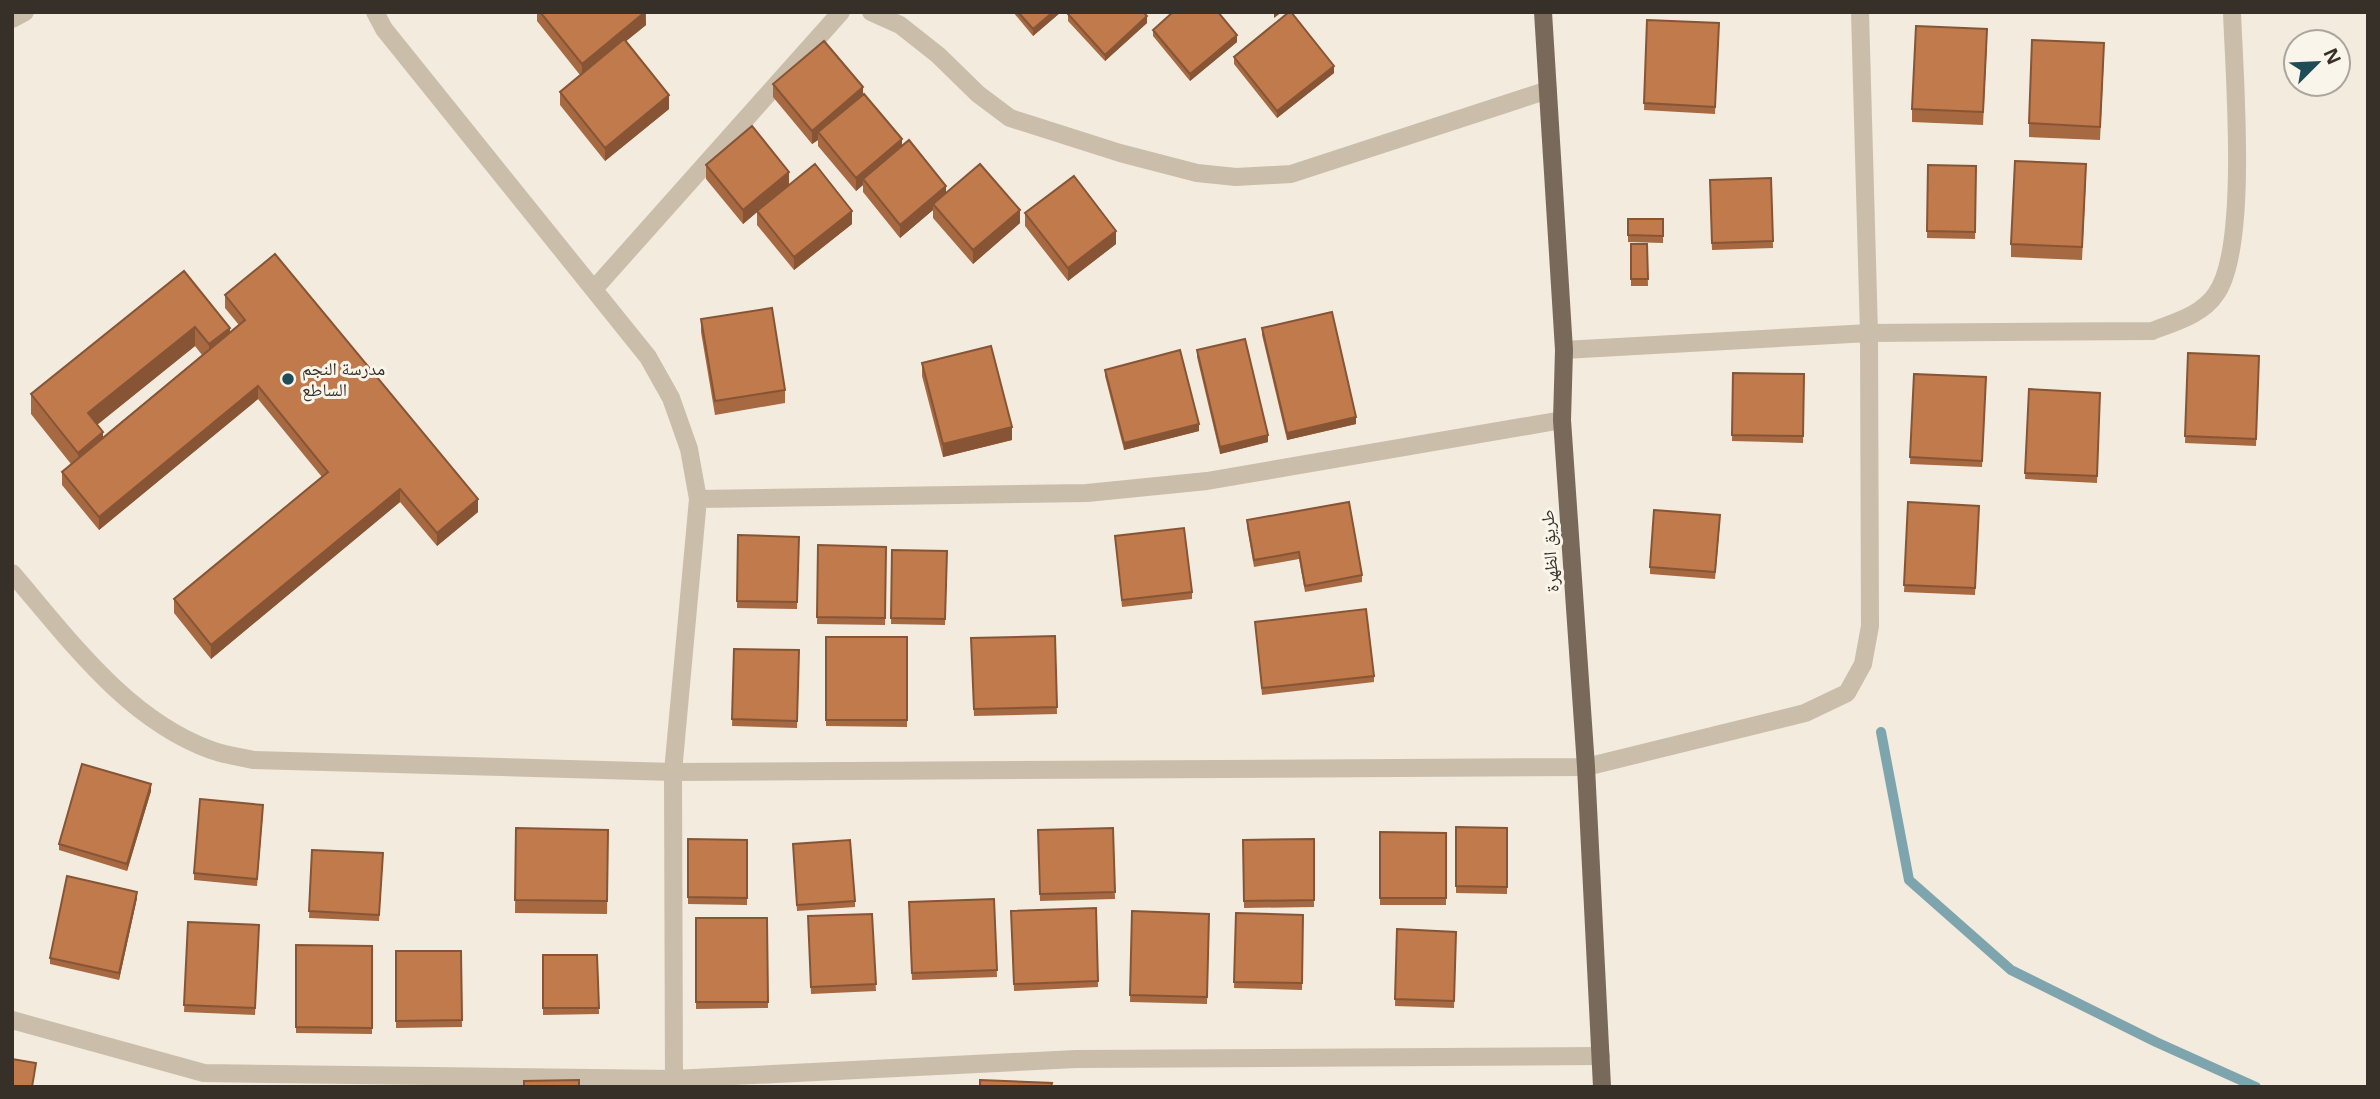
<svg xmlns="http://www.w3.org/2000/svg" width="2380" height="1099" viewBox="0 0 2380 1099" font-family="'Noto Sans','Noto Naskh Arabic',sans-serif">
	<rect width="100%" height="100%" fill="#f2ebde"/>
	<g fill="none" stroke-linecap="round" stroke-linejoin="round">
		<path stroke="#7ea5ae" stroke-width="10" d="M 1881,732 L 1909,880 L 2011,970 L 2156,1042 L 2256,1087"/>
		<path stroke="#cabdaa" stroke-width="18" d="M 375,12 L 384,29 L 648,357 L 671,398 L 689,449 L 698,499 L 673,772 L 674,1087
			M 871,12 L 900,25 L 938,55 L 978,94 L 1010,118 L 1120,153 L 1197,173 L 1236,177 L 1291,174 L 1548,90
			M 12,19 L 25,12
			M 595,288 L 841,12
			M 1564,350 L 1869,333 L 2152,331 C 2175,322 2202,315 2216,294 C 2249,248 2234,73 2232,12
			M 698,499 L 1087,493 L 1207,481 L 1562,420
			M 12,573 C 69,639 126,719 211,750 C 225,755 240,757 253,760 L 673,772 L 1586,767 L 1805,713 L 1847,693 L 1863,664 L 1870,626 L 1869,333 L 1860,12
			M 12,1020 L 204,1073 L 674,1079 L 1076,1059 L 1601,1056"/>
		<path stroke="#79695b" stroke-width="18" d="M 1543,12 L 1564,350 L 1562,420 L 1586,767 L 1602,1087"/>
	</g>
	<path fill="#a66941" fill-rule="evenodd" d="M 537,12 L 646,12 L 646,25 L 626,41 L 669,109 L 605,161 L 560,105 L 560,92 L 580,75 L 537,21 Z
		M 1013,12 L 1061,12 L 1033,36 Z
		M 1068,14 L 1147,23 L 1105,61 L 1068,21 Z
		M 1647,20 L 1719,23 L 1715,114 L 1644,110 Z
		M 1153,30 L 1237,42 L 1190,81 L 1153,36 Z
		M 1987,42 L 1983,125 L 1912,122 L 1912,109 Z
		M 2104,56 L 2100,140 L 2029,137 L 2029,123 Z
		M 1234,57 L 1334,73 L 1277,118 L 1234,64 Z
		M 773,84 L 863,94 L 902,146 L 946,193 L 1020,223 L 973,264 L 933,218 L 933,210 L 900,238 L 863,192 L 863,185 L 856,191 L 818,146 L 818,140 L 812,144 L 773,97 Z
		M 706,165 L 789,185 L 852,224 L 794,270 L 757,225 L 757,212 L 743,224 L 706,179 Z
		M 1928,165 L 1976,166 L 1975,239 L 1927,238 Z
		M 2086,177 L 2082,260 L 2011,257 L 2011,244 Z
		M 1771,178 L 1773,248 L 1712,250 L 1710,180 Z
		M 1025,213 L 1116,244 L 1068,281 L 1025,226 Z
		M 1628,219 L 1663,219 L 1663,243 L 1628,242 Z
		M 1631,244 L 1647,244 L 1648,286 L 1631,286 Z
		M 184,271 L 230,332 L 239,325 L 225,308 L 225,295 L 478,512 L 437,546 L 400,502 L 211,659 L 174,613 L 174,599 L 322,477 L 258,399 L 99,530 L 62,485 L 62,472 L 71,464 L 31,414 L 31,394 ZM 195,346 L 202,355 L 103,437 L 97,425 Z
		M 701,319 L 785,390 L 785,403 L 715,415 L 701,332 Z
		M 1262,328 L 1356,424 L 1287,440 L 1262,335 Z
		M 1197,350 L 1268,442 L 1220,454 L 1197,357 Z
		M 2188,353 L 2259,356 L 2256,446 L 2185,443 Z
		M 922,363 L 1012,440 L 943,457 L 922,376 Z
		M 1105,370 L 1199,431 L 1124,450 L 1105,376 Z
		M 1733,373 L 1804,374 L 1803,443 L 1732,441 Z
		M 1914,374 L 1986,377 L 1982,467 L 1910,464 Z
		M 2029,389 L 2100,393 L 2097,483 L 2025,479 Z
		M 1908,502 L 1979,506 L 1975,595 L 1904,592 Z
		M 1247,520 L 1362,575 L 1362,582 L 1305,592 L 1299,559 L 1254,567 L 1247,527 Z
		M 1720,522 L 1715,579 L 1650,574 L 1650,567 Z
		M 738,535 L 799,537 L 797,609 L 737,608 Z
		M 1115,536 L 1192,592 L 1192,599 L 1122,607 Z
		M 818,545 L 886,547 L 885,625 L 817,624 Z
		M 892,550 L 947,551 L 945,625 L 891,624 Z
		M 1255,622 L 1374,676 L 1374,682 L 1262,695 Z
		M 1055,636 L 1057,714 L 974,716 L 971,638 Z
		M 826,637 L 907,637 L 907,727 L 826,726 Z
		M 734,649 L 799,650 L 797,728 L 732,726 Z
		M 151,791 L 127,871 L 59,850 L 59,844 Z
		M 263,812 L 257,886 L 194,880 L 194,873 Z
		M 1456,827 L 1507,828 L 1507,894 L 1456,893 Z
		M 516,828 L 608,830 L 607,914 L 515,913 Z
		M 1113,828 L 1115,899 L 1040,901 L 1038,830 Z
		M 1380,832 L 1446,833 L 1446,905 L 1380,905 Z
		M 688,839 L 747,840 L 747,905 L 688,904 Z
		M 1314,839 L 1314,907 L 1244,908 L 1243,840 Z
		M 312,850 L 383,853 L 379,921 L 309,918 Z
		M 793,850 L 855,901 L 855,907 L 797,911 Z
		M 137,898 L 119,980 L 50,964 L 50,958 Z
		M 994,899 L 997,977 L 912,980 L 909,902 Z
		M 1096,908 L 1098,987 L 1014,991 L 1011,911 Z
		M 1132,911 L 1209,914 L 1207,1004 L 1130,1002 Z
		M 1236,913 L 1303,915 L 1302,990 L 1234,988 Z
		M 872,914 L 876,991 L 811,994 L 808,916 Z
		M 696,918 L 767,918 L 768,1008 L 696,1009 Z
		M 188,922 L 259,925 L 255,1015 L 184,1012 Z
		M 1397,929 L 1456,932 L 1454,1008 L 1395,1006 Z
		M 296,945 L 372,946 L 372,1034 L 296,1033 Z
		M 396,951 L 461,951 L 462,1027 L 396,1028 Z
		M 543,955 L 597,955 L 599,1014 L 543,1015 Z"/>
	<path fill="#875535" d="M 645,12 L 646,25 L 582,77 L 582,64 Z
		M 1053,12 L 1061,12 L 1033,36 L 1033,29 Z
		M 1274,12 L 1282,12 L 1274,18 Z
		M 1147,16 L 1147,23 L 1105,61 L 1105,55 Z
		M 1237,35 L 1237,42 L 1190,81 L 1190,74 Z
		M 1334,66 L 1334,73 L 1277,118 L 1277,111 Z
		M 863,87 L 863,101 L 818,132 L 818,140 L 812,144 L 812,131 Z
		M 669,95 L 669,109 L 605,161 L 605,148 Z
		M 902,139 L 902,152 L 863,179 L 863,185 L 856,191 L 856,178 Z
		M 789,172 L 789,185 L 743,224 L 743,210 Z
		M 946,186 L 946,199 L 933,204 L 933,210 L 900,238 L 900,225 Z
		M 1020,210 L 1020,223 L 973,264 L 973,250 Z
		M 852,211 L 852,224 L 794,270 L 794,257 Z
		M 1116,231 L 1116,244 L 1068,281 L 1068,268 Z
		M 195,327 L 195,346 L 88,432 L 88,413 Z
		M 230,328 L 230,347 L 209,364 L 209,344 Z
		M 258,386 L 258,399 L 99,530 L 99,517 Z
		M 1356,417 L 1356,424 L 1287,440 L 1287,433 Z
		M 1199,424 L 1199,431 L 1124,450 L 1124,443 Z
		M 1012,427 L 1012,440 L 943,457 L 943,444 Z
		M 103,432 L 103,451 L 78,472 L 78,453 Z
		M 1268,435 L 1268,442 L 1220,454 L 1220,447 Z
		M 400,489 L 400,502 L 211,659 L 211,645 Z
		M 478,499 L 478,512 L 437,546 L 437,533 Z
		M 151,784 L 151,791 L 127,871 L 127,864 Z
		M 137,892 L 137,898 L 119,980 L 119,973 Z"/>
	<path fill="#c17a4c" stroke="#875535" stroke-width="2" d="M 540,12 L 645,12 L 582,64 Z
		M 1018,12 L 1053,12 L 1033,29 Z
		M 1070,12 L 1143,12 L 1147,16 L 1105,55 L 1068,14 Z
		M 1173,12 L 1218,12 L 1237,35 L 1190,74 L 1153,30 Z
		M 1289,12 L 1291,12 L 1334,66 L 1277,111 L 1234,57 Z
		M 1647,20 L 1719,23 L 1715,107 L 1644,103 Z
		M 1916,26 L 1987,29 L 1983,112 L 1912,109 Z
		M 624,39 L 669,95 L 605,148 L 560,92 Z
		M 2032,40 L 2104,43 L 2100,127 L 2029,123 Z
		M 824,41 L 863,87 L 812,131 L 773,84 Z
		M 864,94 L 902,139 L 856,178 L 818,132 Z
		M 752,126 L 789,172 L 743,210 L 706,165 Z
		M 909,140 L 946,186 L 900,225 L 863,179 Z
		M 2015,161 L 2086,164 L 2082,247 L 2011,244 Z
		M 815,164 L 852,211 L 794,257 L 757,211 Z
		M 980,164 L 1020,210 L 973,250 L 933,204 Z
		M 1928,165 L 1976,166 L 1975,232 L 1927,231 Z
		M 1074,176 L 1116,231 L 1068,268 L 1025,213 Z
		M 1771,178 L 1773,241 L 1712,243 L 1710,180 Z
		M 1628,219 L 1663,219 L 1663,236 L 1628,235 Z
		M 1631,244 L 1647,244 L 1648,279 L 1631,279 Z
		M 275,254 L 478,499 L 437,533 L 400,489 L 211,645 L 174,599 L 328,472 L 258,386 L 99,517 L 62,472 L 245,320 L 225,295 Z
		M 184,271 L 230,328 L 209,344 L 195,327 L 88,413 L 103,432 L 78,453 L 31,394 Z
		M 772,308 L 785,390 L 715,401 L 701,319 Z
		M 1332,312 L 1356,417 L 1287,433 L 1262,328 Z
		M 1245,339 L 1268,435 L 1220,447 L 1197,350 Z
		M 991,346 L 1012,427 L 943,444 L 922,363 Z
		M 1180,350 L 1199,424 L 1124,443 L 1105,370 Z
		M 2188,353 L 2259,356 L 2256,439 L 2185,436 Z
		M 1733,373 L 1804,374 L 1803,436 L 1732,435 Z
		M 1914,374 L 1986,377 L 1982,461 L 1910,457 Z
		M 2029,389 L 2100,393 L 2097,476 L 2025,473 Z
		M 1349,502 L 1362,575 L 1305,586 L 1299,552 L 1254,560 L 1247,520 Z
		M 1908,502 L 1979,506 L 1975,588 L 1904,585 Z
		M 1654,510 L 1720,515 L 1715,572 L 1650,567 Z
		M 1184,528 L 1192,592 L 1122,600 L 1115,536 Z
		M 738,535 L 799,537 L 797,602 L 737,601 Z
		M 818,545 L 886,547 L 885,618 L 817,617 Z
		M 892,550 L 947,551 L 945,619 L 891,618 Z
		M 1366,609 L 1374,676 L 1262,688 L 1255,622 Z
		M 1055,636 L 1057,707 L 974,709 L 971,638 Z
		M 826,637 L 907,637 L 907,720 L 826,720 Z
		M 734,649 L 799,650 L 797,721 L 732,719 Z
		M 82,764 L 151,784 L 127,864 L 59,844 Z
		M 200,799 L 263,805 L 257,879 L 194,873 Z
		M 1456,827 L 1507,828 L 1507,887 L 1456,886 Z
		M 516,828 L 608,830 L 607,901 L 515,900 Z
		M 1113,828 L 1115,892 L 1040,894 L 1038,830 Z
		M 1380,832 L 1446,833 L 1446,898 L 1380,898 Z
		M 688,839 L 747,840 L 747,898 L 688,897 Z
		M 1314,839 L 1314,900 L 1244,901 L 1243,840 Z
		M 850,840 L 855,901 L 797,905 L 793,844 Z
		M 312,850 L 383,853 L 379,915 L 309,911 Z
		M 67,876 L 137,892 L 119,973 L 50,958 Z
		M 994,899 L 997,970 L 912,973 L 909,902 Z
		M 1096,908 L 1098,981 L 1014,984 L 1011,911 Z
		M 1132,911 L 1209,914 L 1207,997 L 1130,995 Z
		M 1236,913 L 1303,915 L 1302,983 L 1234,982 Z
		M 872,914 L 876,984 L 811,987 L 808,916 Z
		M 696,918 L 767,918 L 768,1002 L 696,1002 Z
		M 188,922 L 259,925 L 255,1008 L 184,1005 Z
		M 1397,929 L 1456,932 L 1454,1001 L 1395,999 Z
		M 296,945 L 372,946 L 372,1028 L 296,1027 Z
		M 396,951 L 461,951 L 462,1020 L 396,1021 Z
		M 543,955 L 597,955 L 599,1008 L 543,1008 Z
		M 12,1059 L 36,1063 L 32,1087 L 12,1087 Z
		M 579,1080 L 579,1087 L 524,1087 L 524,1081 Z
		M 980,1080 L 1052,1083 L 1051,1087 L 980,1087 Z"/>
	<circle fill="#204c58" stroke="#f9f5ea" stroke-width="2.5" cx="288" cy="379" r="7"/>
	<g text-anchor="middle" stroke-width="6" stroke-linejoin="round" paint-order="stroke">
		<g font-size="18" fill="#373029" stroke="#f9f5ea" text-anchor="start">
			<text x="302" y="375">مدرسة النجم<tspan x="302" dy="21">الساطع</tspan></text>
		</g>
		<g font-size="18" fill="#373029" stroke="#f9f5ea">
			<text transform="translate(1550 551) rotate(-94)" y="6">طريق الظهرة</text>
		</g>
	</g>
	<rect width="2380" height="1099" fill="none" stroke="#373029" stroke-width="28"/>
	<g transform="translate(2317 63) rotate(66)"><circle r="33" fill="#f9f5ea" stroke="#aba69d" stroke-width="2"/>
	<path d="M0-5L12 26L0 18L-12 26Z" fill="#204c58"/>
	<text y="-10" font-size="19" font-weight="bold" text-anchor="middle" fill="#373029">N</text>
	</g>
</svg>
